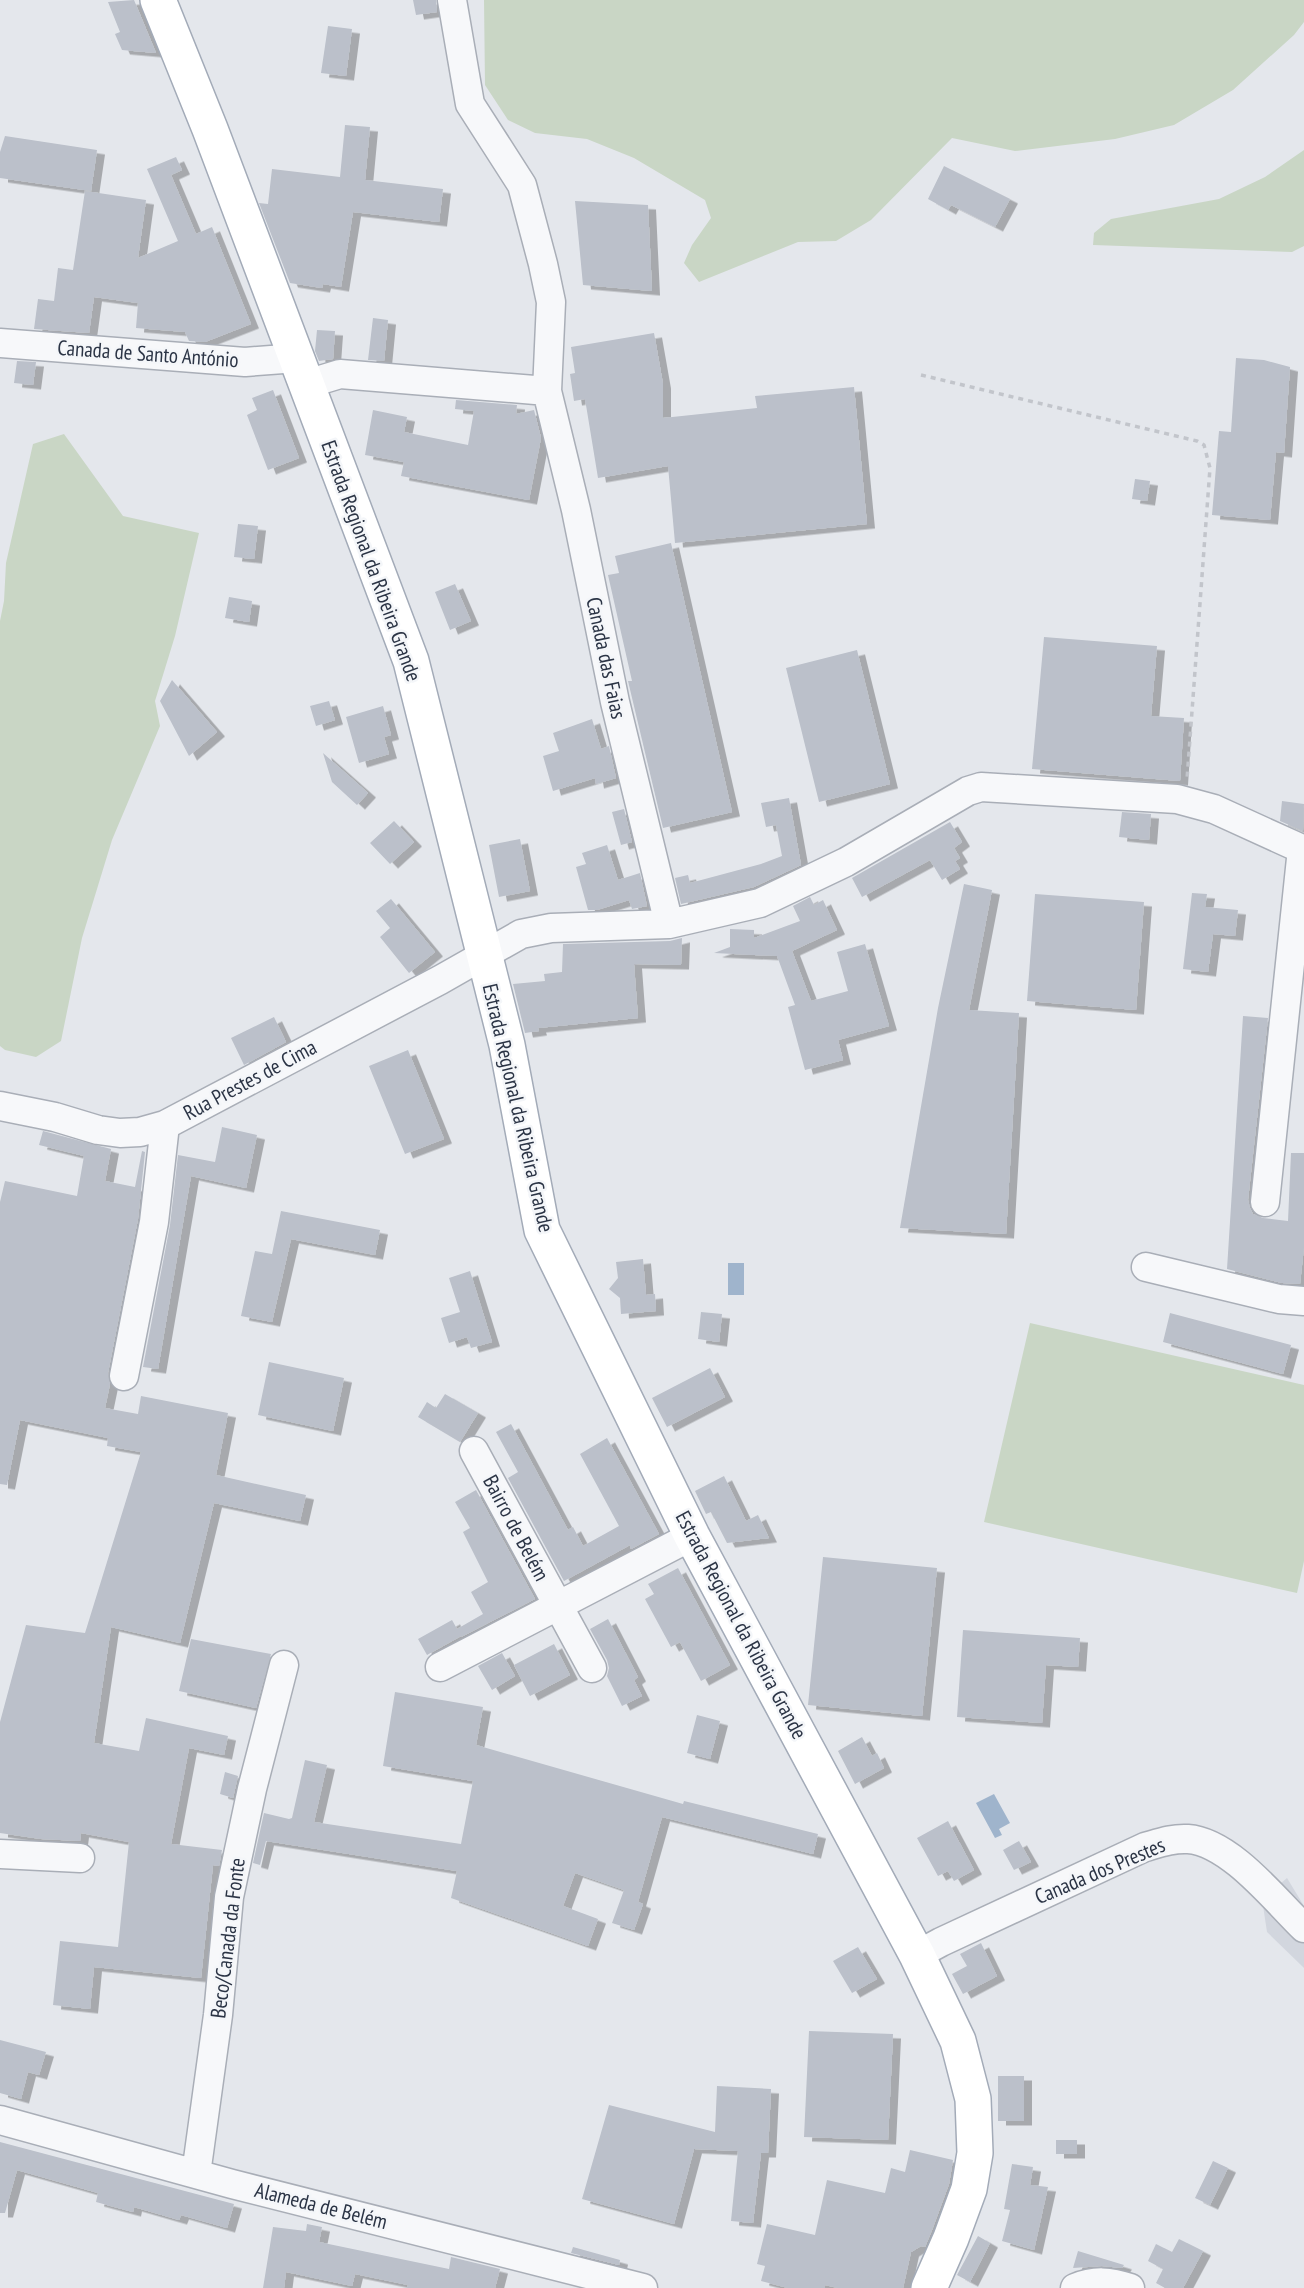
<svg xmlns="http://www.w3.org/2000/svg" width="1304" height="2288" viewBox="0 0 1304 2288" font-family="'PT Sans Narrow',sans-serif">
	<defs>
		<filter id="shadow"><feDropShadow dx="8" dy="4.5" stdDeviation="0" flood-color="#0004"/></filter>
	</defs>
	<rect width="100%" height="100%" fill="#e4e7ec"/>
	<path fill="#d2d6de" d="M 1287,1878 L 1304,1906 L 1304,1968 L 1267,1932 L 1262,1899 Z"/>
	<path fill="#c9d6c5" d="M 484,0 L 1304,0 L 1304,22 L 1294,35 L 1233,90 L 1174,125 L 1115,139 L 1015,151 L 952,138 L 871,220 L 836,241 L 798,242 L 699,282 L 684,263 L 692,245 L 711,218 L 705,200 L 634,158 L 587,139 L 535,133 L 508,120 L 485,85 Z
		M 1304,150 L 1304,246 L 1292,252 L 1093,245 L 1094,233 L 1111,219 L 1219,199 L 1265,177 Z
		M 64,434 L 123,516 L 199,533 L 175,636 L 155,701 L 160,726 L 112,840 L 82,938 L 61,1041 L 36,1057 L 5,1050 L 0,1046 L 0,621 L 4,601 L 6,563 L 33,444 Z
		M 1030,1323 L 1304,1385 L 1304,1561 L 1297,1593 L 984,1522 Z"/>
	<path fill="#9fb4cc" d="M 728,1263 L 744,1263 L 744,1295 L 728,1295 Z
		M 994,1794 L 1010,1823 L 999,1829 L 1002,1835 L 995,1838 L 976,1803 Z"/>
	<path fill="#bbc0ca" filter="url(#shadow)" d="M 134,0 L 156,53 L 122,50 L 115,34 L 120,32 L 108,2 Z
		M 413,0 L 436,0 L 437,12 L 416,15 Z
		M 328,26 L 352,29 L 346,76 L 321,73 Z
		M 345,125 L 370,127 L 365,180 L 443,189 L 439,222 L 353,212 L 341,287 L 323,284 L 322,288 L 290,283 L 259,203 L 268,204 L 272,169 L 340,177 Z
		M 5,136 L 97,150 L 91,191 L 0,178 L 0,152 Z
		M 176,157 L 182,170 L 171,175 L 196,234 L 212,227 L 251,324 L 205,342 L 189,341 L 185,332 L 136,328 L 138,303 L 94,297 L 89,333 L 34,329 L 38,299 L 54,301 L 58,268 L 73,270 L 85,191 L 146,200 L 138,258 L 178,241 L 147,169 Z
		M 944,166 L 1010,199 L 995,227 L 951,205 L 948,210 L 928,199 Z
		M 575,201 L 648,205 L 652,291 L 583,285 Z
		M 373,318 L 388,320 L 384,361 L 368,360 Z
		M 317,330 L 335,331 L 333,359 L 319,361 L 315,351 Z
		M 654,333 L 663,384 L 663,418 L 757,408 L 755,396 L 854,387 L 867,524 L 675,543 L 668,466 L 598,478 L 585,399 L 574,401 L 570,374 L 575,373 L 571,347 Z
		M 1236,358 L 1264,360 L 1290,367 L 1284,453 L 1276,452 L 1270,520 L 1212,515 L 1219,431 L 1231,432 Z
		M 17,361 L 36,362 L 33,385 L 14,383 Z
		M 273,390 L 299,458 L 268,470 L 247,415 L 257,410 L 252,398 Z
		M 456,400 L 517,405 L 516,414 L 534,410 L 541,438 L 529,500 L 401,476 L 404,462 L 365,455 L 373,410 L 407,417 L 404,432 L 468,445 L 474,411 L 455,409 Z
		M 1135,479 L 1150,481 L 1147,501 L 1132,499 Z
		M 238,524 L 258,526 L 254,559 L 234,557 Z
		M 671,543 L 732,812 L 663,828 L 628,681 L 632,681 L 608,575 L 619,573 L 615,556 Z
		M 455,584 L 471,621 L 450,630 L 435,592 Z
		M 229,597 L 252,601 L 249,622 L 225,618 Z
		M 1044,637 L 1157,646 L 1151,716 L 1184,718 L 1180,781 L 1032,769 Z
		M 857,650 L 890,784 L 819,802 L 786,668 Z
		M 172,680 L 217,732 L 189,756 L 160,701 Z
		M 329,701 L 335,720 L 316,726 L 310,706 Z
		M 383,706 L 391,735 L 384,737 L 389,754 L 359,763 L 346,717 Z
		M 592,719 L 601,749 L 609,746 L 616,778 L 596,784 L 595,778 L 553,791 L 543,756 L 559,751 L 553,733 Z
		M 323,753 L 368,793 L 357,805 L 332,782 Z
		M 789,798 L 801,865 L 754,887 L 681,904 L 675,878 L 688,875 L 690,883 L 761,864 L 782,856 L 776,825 L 766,827 L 761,803 Z
		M 1282,801 L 1304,804 L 1303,831 L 1280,821 Z
		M 624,809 L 632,842 L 621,845 L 612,812 Z
		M 1122,812 L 1151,814 L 1149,840 L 1119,837 Z
		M 394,821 L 414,842 L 390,864 L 370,843 Z
		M 950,822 L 962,842 L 954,848 L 960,858 L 955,861 L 960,869 L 942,880 L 930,860 L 862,897 L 852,878 Z
		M 520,839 L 530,891 L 499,897 L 489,845 Z
		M 607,845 L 618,880 L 640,873 L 647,906 L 632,909 L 629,900 L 597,910 L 588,910 L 576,867 L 586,864 L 582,853 Z
		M 964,884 L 992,890 L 969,1010 L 1019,1013 L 1006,1234 L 900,1228 L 938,1008 Z
		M 1192,893 L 1207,894 L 1205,907 L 1238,910 L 1235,936 L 1213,934 L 1208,972 L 1183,969 Z
		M 1035,894 L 1144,902 L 1136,1010 L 1027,1001 Z
		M 810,897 L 814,905 L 823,900 L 837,930 L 792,951 L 811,1001 L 848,991 L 837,952 L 865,944 L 889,1026 L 838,1040 L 843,1060 L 805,1070 L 788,1007 L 795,1005 L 777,956 L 714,953 L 730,947 L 730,929 L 754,930 L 754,938 L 800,921 L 793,906 Z
		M 391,899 L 435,952 L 409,973 L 380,937 L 390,928 L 376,911 Z
		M 682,938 L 681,965 L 634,964 L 638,1018 L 538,1028 L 539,1031 L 525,1033 L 513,984 L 545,981 L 544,974 L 562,972 L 563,944 L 670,941 Z
		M 1243,1016 L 1268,1018 L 1248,1200 L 1250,1208 L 1253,1214 L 1263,1218 L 1288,1221 L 1291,1153 L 1304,1153 L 1304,1247 L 1300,1284 L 1282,1283 L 1227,1269 Z
		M 274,1017 L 286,1042 L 244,1065 L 231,1038 Z
		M 408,1050 L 444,1139 L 405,1154 L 369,1066 Z
		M 222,1127 L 257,1135 L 246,1188 L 191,1176 L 158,1369 L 143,1367 L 170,1225 L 178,1155 L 215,1162 Z
		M 43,1131 L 111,1149 L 105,1181 L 135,1187 L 142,1151 L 145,1152 L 138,1219 L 108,1373 L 110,1384 L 105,1408 L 138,1414 L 141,1396 L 228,1413 L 216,1475 L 306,1495 L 300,1521 L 214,1503 L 180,1643 L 111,1627 L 94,1743 L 139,1751 L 146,1718 L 228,1736 L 224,1755 L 189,1748 L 171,1844 L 222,1850 L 219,1866 L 213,1865 L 201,1978 L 94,1967 L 90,2009 L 53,2005 L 60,1941 L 118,1947 L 129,1842 L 81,1833 L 80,1841 L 41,1839 L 0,1833 L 0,1722 L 26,1625 L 85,1633 L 141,1452 L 107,1446 L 108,1438 L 20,1420 L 7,1485 L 0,1484 L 0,1202 L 5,1181 L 77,1196 L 84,1156 L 39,1145 Z
		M 281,1211 L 380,1230 L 375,1255 L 291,1239 L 272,1322 L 241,1316 L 255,1251 L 272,1254 Z
		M 643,1259 L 646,1295 L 655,1294 L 656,1311 L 621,1314 L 620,1298 L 609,1289 L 618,1278 L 616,1262 Z
		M 470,1271 L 492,1342 L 471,1348 L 467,1337 L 449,1343 L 441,1318 L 460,1312 L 449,1278 Z
		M 701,1312 L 722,1314 L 719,1342 L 698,1339 Z
		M 1170,1313 L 1291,1345 L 1283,1374 L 1163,1342 Z
		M 269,1362 L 344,1378 L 333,1431 L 258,1415 Z
		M 710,1368 L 725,1397 L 667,1427 L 652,1398 Z
		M 445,1394 L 478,1413 L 460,1442 L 418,1417 L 427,1402 L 436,1408 Z
		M 511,1424 L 568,1530 L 573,1527 L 583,1546 L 619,1526 L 580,1454 L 607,1438 L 659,1534 L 631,1549 L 630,1545 L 564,1581 L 508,1478 L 518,1472 L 496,1432 Z
		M 724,1476 L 746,1521 L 758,1515 L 769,1538 L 727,1543 L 711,1512 L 706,1514 L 695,1491 Z
		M 476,1490 L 535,1599 L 461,1637 L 457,1629 L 483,1614 L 471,1592 L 488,1582 L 463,1532 L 470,1528 L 455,1502 Z
		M 823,1557 L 937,1568 L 922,1716 L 808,1705 Z
		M 678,1568 L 730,1665 L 701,1681 L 680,1642 L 671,1647 L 645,1599 L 654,1594 L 648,1584 Z
		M 608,1619 L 638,1677 L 634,1680 L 642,1696 L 622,1706 L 607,1676 L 609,1668 L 607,1660 L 590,1629 Z
		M 452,1620 L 461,1636 L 427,1655 L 418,1639 Z
		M 963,1630 L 1080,1638 L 1078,1667 L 1046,1665 L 1042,1723 L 957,1717 Z
		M 191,1639 L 271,1654 L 256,1708 L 179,1691 Z
		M 554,1644 L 570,1675 L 530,1696 L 514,1665 Z
		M 502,1653 L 515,1676 L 492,1690 L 478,1666 Z
		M 395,1692 L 483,1707 L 476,1745 L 683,1804 L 684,1801 L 818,1834 L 813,1854 L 662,1817 L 638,1902 L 643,1904 L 634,1930 L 612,1923 L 624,1890 L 575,1873 L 563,1906 L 598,1919 L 588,1946 L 451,1898 L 457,1871 L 266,1841 L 260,1865 L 253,1863 L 264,1813 L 289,1819 L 292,1818 L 305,1760 L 327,1765 L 314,1822 L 461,1844 L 473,1781 L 383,1766 Z
		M 697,1715 L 720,1721 L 710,1759 L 687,1753 Z
		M 862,1737 L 872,1756 L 877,1753 L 884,1768 L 855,1784 L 838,1751 Z
		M 225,1772 L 238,1776 L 233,1798 L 220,1794 Z
		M 948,1821 L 974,1870 L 954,1881 L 948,1871 L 938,1876 L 917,1838 Z
		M 1019,1841 L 1031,1862 L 1014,1870 L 1003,1850 Z
		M 981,1943 L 997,1976 L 963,1994 L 952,1974 L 967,1966 L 960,1954 Z
		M 858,1947 L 877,1979 L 852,1993 L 833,1961 Z
		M 809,2031 L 893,2034 L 888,2140 L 804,2137 Z
		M 0,2040 L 46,2052 L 39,2075 L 28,2072 L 21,2099 L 0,2093 Z
		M 998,2076 L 1024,2076 L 1024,2121 L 998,2121 Z
		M 717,2086 L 771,2089 L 768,2153 L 761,2153 L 753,2223 L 731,2221 L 738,2151 L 694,2149 L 674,2224 L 582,2199 L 609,2105 L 715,2132 Z
		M 1056,2140 L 1077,2140 L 1077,2154 L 1056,2154 Z
		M 0,2142 L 234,2204 L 227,2228 L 181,2215 L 179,2220 L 134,2207 L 133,2212 L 107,2205 L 96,2202 L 98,2193 L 17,2170 L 5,2213 L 0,2213 Z
		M 910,2150 L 953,2160 L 949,2184 L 932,2230 L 925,2247 L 921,2246 L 911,2252 L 903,2288 L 838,2288 L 825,2285 L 825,2288 L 788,2288 L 761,2281 L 765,2266 L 757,2264 L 767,2224 L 815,2235 L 827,2180 L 885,2193 L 891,2168 L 905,2172 Z
		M 1213,2161 L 1228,2168 L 1210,2205 L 1195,2198 Z
		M 1012,2164 L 1033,2167 L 1030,2185 L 1048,2187 L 1034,2250 L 1002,2241 L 1010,2210 L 1004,2209 Z
		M 307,2224 L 322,2227 L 319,2242 L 449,2269 L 451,2257 L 500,2269 L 495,2288 L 407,2288 L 408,2285 L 355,2274 L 352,2286 L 286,2272 L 284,2288 L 263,2288 L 273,2227 L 306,2231 Z
		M 978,2236 L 990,2243 L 970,2282 L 957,2275 Z
		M 1179,2239 L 1203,2251 L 1183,2288 L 1165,2288 L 1156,2283 L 1163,2269 L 1148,2261 L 1156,2244 L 1172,2252 Z
		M 573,2247 L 620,2260 L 619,2265 L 571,2253 Z
		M 1078,2251 L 1124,2265 L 1122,2268 L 1102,2266 L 1073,2268 Z"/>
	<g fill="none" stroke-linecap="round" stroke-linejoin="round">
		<g stroke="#a9aeb7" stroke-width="31">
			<path id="minor" d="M 452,0 L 470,104 L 522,185 L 543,264 L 551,302 L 547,391 L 576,510 L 615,702 L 669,924
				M 0,343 L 245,362 L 297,358
				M 307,384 L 340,374 L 547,391
				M 0,1106 L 55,1117 L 98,1130 L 120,1133 L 140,1132 L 165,1125 L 440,980 L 521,934 L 551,928 L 669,924 L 760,903 L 846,862 L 968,791 L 981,787 L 1177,799 L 1214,809 L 1304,850
				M 1265,1202 L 1302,849
				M 1146,1267 L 1279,1299 L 1304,1301
				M 124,1376 L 154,1222 L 165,1125
				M 474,1451 L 592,1668
				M 440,1667 L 692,1536
				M 0,1854 L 80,1858
				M 917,1955 L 941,1942 L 1145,1847 C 1159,1843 1172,1838 1188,1839 C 1230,1842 1275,1900 1304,1928
				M 0,2120 L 232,2184 L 643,2288
				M 196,2174 L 218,2015 L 229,1897 L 252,1789 L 284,1665
				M 1075,2288 C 1094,2280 1110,2281 1130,2288"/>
		</g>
		<g stroke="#a3abb8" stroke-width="38">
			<path id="major" d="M 158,0 L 210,129 L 411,661 L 507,1045 L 542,1230 L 692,1536 L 917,1955 L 958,2041 L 973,2099 L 975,2153 L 969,2189 L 951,2238 L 929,2288"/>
		</g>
		<path stroke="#c2c5cb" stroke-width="3.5" stroke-dasharray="5 5" stroke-linecap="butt" d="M 921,375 L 1197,441 L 1204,445 L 1210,468 L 1187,779"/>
		<use href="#minor" stroke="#f7f8fa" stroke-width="28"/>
		<use href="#major" stroke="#fff" stroke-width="35"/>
	</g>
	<g text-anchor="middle" stroke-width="5" stroke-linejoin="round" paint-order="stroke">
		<g font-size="21" fill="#2b3445" stroke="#f4f6f9">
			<text transform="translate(148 354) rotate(4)" y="7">Canada de Santo António</text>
			<text transform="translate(371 561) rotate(70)" y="7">Estrada Regional da Ribeira Grande</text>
			<text transform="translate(606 658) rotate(78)" y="7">Canada das Faias</text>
			<text transform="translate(250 1080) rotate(-28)" y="7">Rua Prestes de Cima</text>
			<text transform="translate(518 1108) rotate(77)" y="7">Estrada Regional da Ribeira Grande</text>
			<text transform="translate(516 1528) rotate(62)" y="7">Bairro de Belém</text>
			<text transform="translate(741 1625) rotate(62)" y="7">Estrada Regional da Ribeira Grande</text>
			<text transform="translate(1100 1871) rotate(-23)" y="7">Canada dos Prestes</text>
			<text transform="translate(228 1938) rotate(-83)" y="7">Beco/Canada da Fonte</text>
			<text transform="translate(321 2206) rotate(14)" y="7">Alameda de Belém</text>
		</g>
	</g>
</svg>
